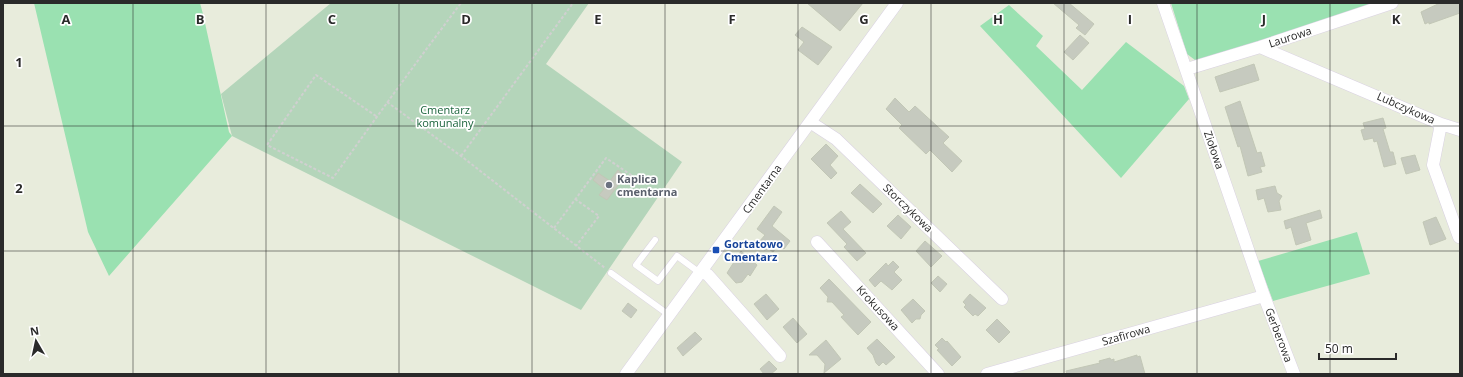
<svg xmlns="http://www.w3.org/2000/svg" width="1463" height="377" viewBox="0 0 1463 377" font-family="'Open Sans',sans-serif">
	<rect width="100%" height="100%" fill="#e8ecdc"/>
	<path fill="#9ae1b1" d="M 34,3 L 200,3 L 203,14 L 229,132 L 232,136 L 109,276 L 88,232 Z
		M 1171,3 L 1381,3 L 1207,59 L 1195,60 L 1187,54 Z
		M 1009,5 L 1043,36 L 1036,46 L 1082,90 L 1126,42 L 1184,86 L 1189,99 L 1121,178 L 980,26 Z
		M 1357,232 L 1370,274 L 1273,301 L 1258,261 Z"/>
	<path fill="#b4d5ba" d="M 331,3 L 589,3 L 546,64 L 682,162 L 581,310 L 232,136 L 221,94 Z"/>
	<path fill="#c6cabf" stroke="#c2c7b6" d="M 807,3 L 863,3 L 840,31 Z
		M 1053,3 L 1069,3 L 1094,24 L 1085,35 L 1076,28 L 1079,25 Z
		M 1440,3 L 1460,3 L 1460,13 L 1429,24 L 1429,22 L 1425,24 L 1421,12 Z
		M 802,27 L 832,47 L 818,65 L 798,50 L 804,42 L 795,35 Z
		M 1080,35 L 1089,43 L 1073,60 L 1064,52 Z
		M 1254,64 L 1259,80 L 1220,92 L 1215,77 Z
		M 895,98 L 909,112 L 915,106 L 949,137 L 943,143 L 962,161 L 952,172 L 930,150 L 926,154 L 899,128 L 902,125 L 886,109 Z
		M 1240,101 L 1257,153 L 1261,152 L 1265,166 L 1260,167 L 1262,172 L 1248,176 L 1240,146 L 1238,147 L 1225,107 Z
		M 1383,118 L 1386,128 L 1383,129 L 1390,152 L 1393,152 L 1396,164 L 1384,167 L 1377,141 L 1374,142 L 1373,138 L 1364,140 L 1361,130 L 1365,129 L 1363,123 Z
		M 826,144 L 838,156 L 830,165 L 837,173 L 831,179 L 811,159 Z
		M 1415,155 L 1420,170 L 1406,174 L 1401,158 Z
		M 618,170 L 625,176 L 607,200 L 599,195 L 604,189 L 593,180 L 598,173 L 610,181 Z
		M 860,184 L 882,204 L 873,213 L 851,193 Z
		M 1275,186 L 1277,193 L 1282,196 L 1279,201 L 1281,210 L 1268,212 L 1264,198 L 1258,200 L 1256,190 Z
		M 774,206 L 782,212 L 772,226 L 790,241 L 784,249 L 778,245 L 773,252 L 769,249 L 764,250 L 764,246 L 759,242 L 765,235 L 757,229 Z
		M 1320,210 L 1322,218 L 1306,223 L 1311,240 L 1296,245 L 1291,227 L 1286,229 L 1284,221 Z
		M 841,211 L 851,222 L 843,229 L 866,253 L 857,261 L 844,247 L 847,244 L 827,223 Z
		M 898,215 L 911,227 L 901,239 L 887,226 Z
		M 1436,217 L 1446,239 L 1430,245 L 1423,222 Z
		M 925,241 L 942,256 L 931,267 L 916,251 Z
		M 741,251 L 757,265 L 750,276 L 748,274 L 742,282 L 736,283 L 727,273 Z
		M 893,261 L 899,267 L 894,272 L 902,280 L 892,290 L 881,281 L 875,287 L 869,280 L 886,263 L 888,266 Z
		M 938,276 L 947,284 L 940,292 L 931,283 Z
		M 829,279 L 871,322 L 858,335 L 841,317 L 844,315 L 832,302 L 827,302 L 828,297 L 820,288 Z
		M 766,294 L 779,309 L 767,320 L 754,304 Z
		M 970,294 L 986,308 L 978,316 L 975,314 L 973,316 L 964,307 L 966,305 L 963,302 Z
		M 913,299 L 925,311 L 921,315 L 920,319 L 916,319 L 912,323 L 901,310 Z
		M 628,303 L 637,310 L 631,318 L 622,311 Z
		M 793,318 L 807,334 L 797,343 L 783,327 Z
		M 997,319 L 1010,332 L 999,343 L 986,330 Z
		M 695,332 L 702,339 L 683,356 L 677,348 Z
		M 942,338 L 946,342 L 947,341 L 961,357 L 952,366 L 937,350 L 939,349 L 935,345 Z
		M 877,339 L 895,357 L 886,365 L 883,362 L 879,366 L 876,363 L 873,355 L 867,348 Z
		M 826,340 L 841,359 L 824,373 L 825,364 L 817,355 L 809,355 Z
		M 1137,355 L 1137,357 L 1140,356 L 1145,374 L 1067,374 L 1066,371 L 1100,363 L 1099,361 L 1110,358 L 1111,360 L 1114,359 L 1114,362 Z
		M 769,361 L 777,369 L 771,374 L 764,374 L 760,369 Z"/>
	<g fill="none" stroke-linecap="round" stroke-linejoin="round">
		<g stroke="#d9d1e2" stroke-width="7">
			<path id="service" d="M 655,240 L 636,265 L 658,281 L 677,256 L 700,273
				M 611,273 L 669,315"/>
		</g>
		<g stroke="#d9d1e2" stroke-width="13">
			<path id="minor" d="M 1163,3 L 1264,296 L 1294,374
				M 1260,47 L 1441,124 L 1433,165 L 1459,237
				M 1187,69 L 1260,47 L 1392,3
				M 810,122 L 836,139 L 1002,299
				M 1441,124 L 1460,130
				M 817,242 L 938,374
				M 701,271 L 708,275 L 780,356
				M 626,374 L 897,3
				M 987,374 L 1264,296"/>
		</g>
		<path stroke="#d0d0d0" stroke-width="2" stroke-dasharray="3 2" stroke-linecap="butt" d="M 387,102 L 461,156 L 605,268
			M 376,116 L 316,75 L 267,145 L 333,178 C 375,119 417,61 461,3
			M 461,156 L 573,3
			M 575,199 L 599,216 L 576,246
			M 554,228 L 606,158 L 634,177"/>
		<use href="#service" stroke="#fff" stroke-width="6"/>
		<use href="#minor" stroke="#fff" stroke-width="12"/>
	</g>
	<path fill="none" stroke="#2a2a2a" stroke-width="1" stroke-opacity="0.55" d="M 133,3 L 133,374M 266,3 L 266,374M 399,3 L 399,374M 532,3 L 532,374M 665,3 L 665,374M 798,3 L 798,374M 931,3 L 931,374M 1064,3 L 1064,374M 1197,3 L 1197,374M 1330,3 L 1330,374M 3,126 L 1460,126M 3,251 L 1460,251"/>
	<circle fill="#6b7280" stroke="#fff" stroke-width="1.5" cx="609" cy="185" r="4"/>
	<rect fill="#1a4fb4" stroke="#fff" stroke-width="1.5" x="712" y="246" width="8" height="8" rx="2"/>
	<g text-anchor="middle" stroke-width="3.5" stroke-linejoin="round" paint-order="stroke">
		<g font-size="11" fill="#2a2a2a" stroke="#fff">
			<text transform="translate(1290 37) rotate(-18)" y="4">Laurowa</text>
			<text transform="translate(1406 108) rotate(24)" y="4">Lubczykowa</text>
			<text transform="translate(1214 150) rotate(71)" y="4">Ziołowa</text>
			<text transform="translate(762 189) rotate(-54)" y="4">Cmentarna</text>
			<text transform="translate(908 208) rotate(44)" y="4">Storczykowa</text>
			<text transform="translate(878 308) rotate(47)" y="4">Krokusowa</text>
			<text transform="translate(1126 335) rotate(-16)" y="4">Szafirowa</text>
			<text transform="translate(1279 335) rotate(69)" y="4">Gerberowa</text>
		</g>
		<g font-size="11" fill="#1c653d" stroke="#fff">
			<text x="445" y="114">Cmentarz<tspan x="445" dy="13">komunalny</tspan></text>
		</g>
		<g font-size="11" font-weight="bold" fill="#5b616d" stroke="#fff" text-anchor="start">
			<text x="617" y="183">Kaplica<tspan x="617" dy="13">cmentarna</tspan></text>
		</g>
		<g font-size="11" font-weight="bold" fill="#164399" stroke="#fff" text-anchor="start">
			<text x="724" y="248">Gortatowo<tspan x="724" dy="13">Cmentarz</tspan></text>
		</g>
	</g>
	<g font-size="13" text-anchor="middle" font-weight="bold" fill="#2a2a2a" stroke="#fff" stroke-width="3.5" stroke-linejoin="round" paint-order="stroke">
		<text x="66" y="24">A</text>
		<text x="200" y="24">B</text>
		<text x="332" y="24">C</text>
		<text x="466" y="24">D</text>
		<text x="598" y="24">E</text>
		<text x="732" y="24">F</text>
		<text x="864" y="24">G</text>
		<text x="998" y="24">H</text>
		<text x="1130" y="24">I</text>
		<text x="1264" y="24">J</text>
		<text x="1396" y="24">K</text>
		<text x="19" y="67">1</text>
		<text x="19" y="193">2</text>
	</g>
	<rect width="1463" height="377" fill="none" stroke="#2a2a2a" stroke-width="8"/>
	<g transform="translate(36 341) rotate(351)" stroke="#ffffff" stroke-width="3" paint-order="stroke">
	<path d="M0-3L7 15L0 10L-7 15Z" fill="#2a2a2a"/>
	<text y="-6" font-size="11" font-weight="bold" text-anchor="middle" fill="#2a2a2a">N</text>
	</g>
	<path d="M1319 353v6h77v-6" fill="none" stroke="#2a2a2a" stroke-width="2"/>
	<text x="1325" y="353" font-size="12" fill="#2a2a2a" stroke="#ffffff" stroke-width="3" paint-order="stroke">50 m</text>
</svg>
